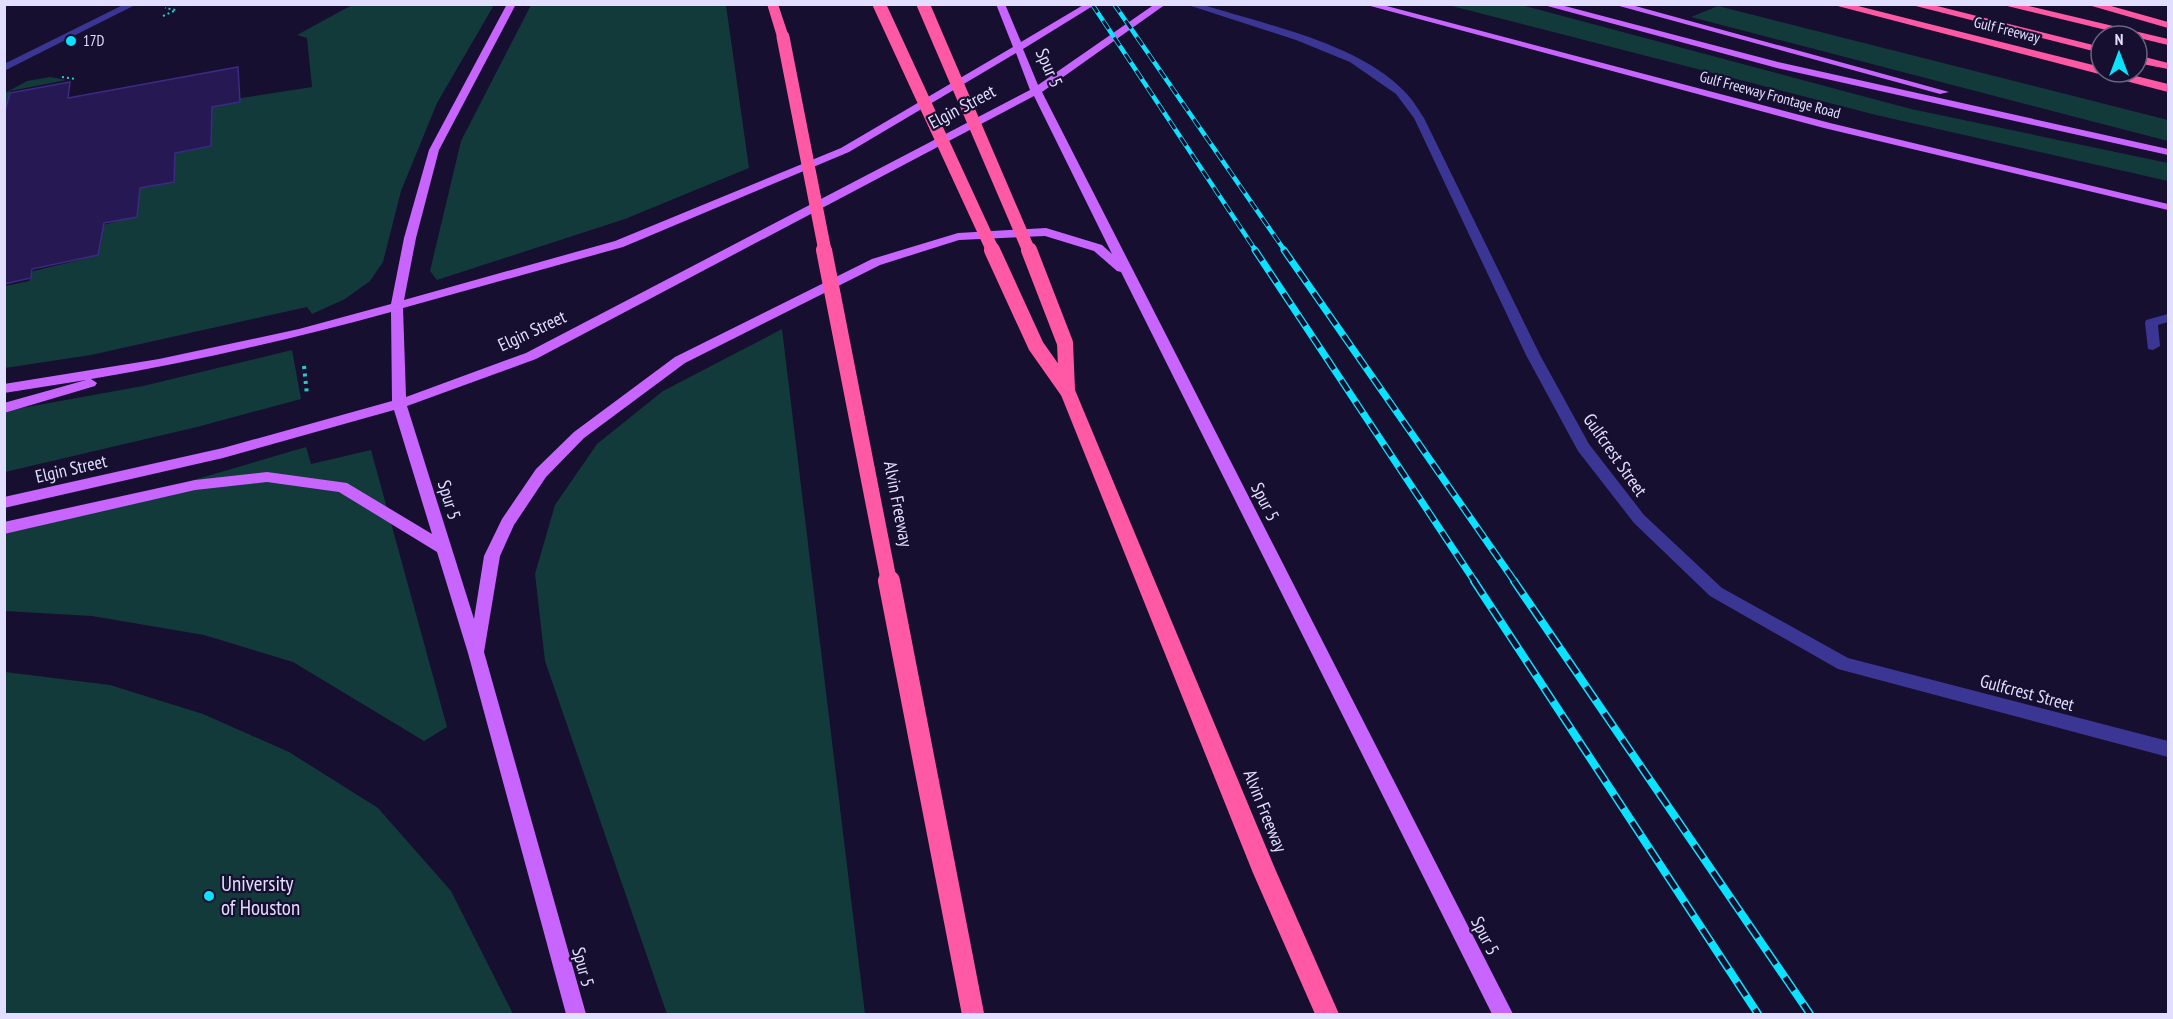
<svg xmlns="http://www.w3.org/2000/svg" width="2173" height="1019" viewBox="0 0 2173 1019" font-family="'PT Sans Narrow',sans-serif">
	<rect width="100%" height="100%" fill="#160f30"/>
	<path fill="#123a3a" d="M 352,5 L 494,5 L 437,103 L 401,191 L 383,262 L 370,281 L 345,299 L 312,314 L 307,307 L 91,355 L 5,368 L 5,286 L 29,281 L 33,271 L 96,256 L 103,225 L 136,216 L 134,187 L 174,146 L 210,103 L 312,87 L 307,38 L 297,35 Z
		M 531,5 L 726,5 L 749,168 L 625,219 L 437,280 L 430,271 L 461,141 Z
		M 1448,5 L 1521,5 L 1911,109 L 2168,163 L 2168,181 L 1876,115 Z
		M 1718,6 L 2168,120 L 2168,141 L 1691,17 Z
		M 50,77 L 67,80 L 10,91 L 5,110 L 5,93 L 27,81 Z
		M 782,329 L 865,1014 L 667,1014 L 545,661 L 535,574 L 555,505 L 597,444 L 663,391 Z
		M 292,350 L 301,399 L 197,427 L 5,472 L 5,411 L 143,386 Z
		M 306,447 L 311,464 L 371,450 L 447,727 L 424,741 L 293,662 L 204,635 L 92,616 L 5,611 L 4,527 L 173,486 Z
		M 5,672 L 110,685 L 203,714 L 289,752 L 378,808 L 451,891 L 513,1014 L 5,1014 Z"/>
	<path fill="#261953" stroke="#3c2981" stroke-width="1.5" d="M 238,67 L 240,102 L 212,107 L 211,146 L 175,153 L 174,182 L 140,188 L 137,217 L 104,223 L 98,255 L 32,269 L 31,278 L 4,284 L 4,114 L 10,93 L 70,82 L 68,98 Z"/>
	<g fill="none" stroke-linecap="round" stroke-linejoin="round">
		<path stroke="#24cdc6" stroke-width="2" stroke-dasharray="2 3" stroke-linecap="butt" d="M 163,16 L 176,10 L 165,8
			M 62,77 L 76,79"/>
		<path stroke="#24cdc6" stroke-width="4" stroke-dasharray="3 4.5" stroke-linecap="butt" d="M 304,366 L 307,395"/>
		<path fill="#3b3693" fill-rule="evenodd" d="M 125,4 L 137,4 L 4,71 L 4,64 Z
			M 1185,4 L 1200,4 C 1263,24 1359,43 1405,92 C 1413,100 1418,109 1424,118 L 1540,355 L 1589,444 L 1644,515 L 1722,588 L 1848,658 L 2168,741 L 2168,757 L 1838,669 L 1710,596 L 1634,523 L 1578,451 L 1526,355 L 1414,118 L 1396,94 L 1350,62 L 1296,40 Z
			M 2168,314 L 2168,322 L 2158,325 L 2160,346 L 2153,350 L 2148,349 L 2145,323 L 2146,320 Z"/>
		<path fill="#c865ff" fill-rule="evenodd" d="M 507,4 L 516,4 L 439,150 L 416,238 L 404,300 L 615,241 L 841,148 L 1013,47 L 996,4 L 1005,4 L 1021,42 L 1085,4 L 1096,4 L 1023,49 L 1038,85 L 1155,4 L 1166,4 L 1042,92 L 1513,1014 L 1492,1014 L 1121,272 L 1117,271 L 1094,251 L 1045,236 L 959,240 L 880,265 L 685,363 L 584,438 L 546,477 L 514,525 L 500,556 L 484,652 L 586,1014 L 566,1014 L 468,653 L 437,552 L 339,492 L 267,482 L 195,490 L 4,534 L 4,522 L 195,480 L 267,472 L 347,483 L 432,534 L 394,410 L 223,458 L 4,508 L 4,497 L 223,448 L 392,401 L 391,312 C 292,339 192,362 91,379 L 97,383 L 95,386 L 4,413 L 4,403 L 86,380 L 4,393 L 4,384 L 159,359 L 299,329 L 391,304 L 404,238 L 429,150 ZM 1016,53 L 1030,90 L 526,353 L 406,397 L 403,308 L 623,247 L 849,152 ZM 1034,96 L 1112,254 L 1102,245 L 1046,228 L 958,233 L 872,259 L 675,357 L 574,432 L 536,469 L 502,519 L 484,556 L 474,619 L 407,406 L 536,359 Z
			M 1363,4 L 1379,4 L 1830,123 L 2168,204 L 2168,210 L 1824,128 Z
			M 1540,4 L 1557,4 L 1778,62 L 2168,149 L 2168,155 L 1777,68 Z
			M 1612,4 L 1628,4 L 1949,92 L 1940,94 Z"/>
		<path fill="#ff59a5" fill-rule="evenodd" d="M 767,4 L 778,4 L 789,37 L 787,39 L 783,40 L 777,37 Z
			M 1830,4 L 1850,4 L 2101,67 L 2101,72 L 2120,72 L 2168,84 L 2168,92 Z
			M 1908,4 L 1929,4 L 2101,47 L 2101,53 Z
			M 1999,4 L 2020,4 L 2168,39 L 2168,45 Z
			M 2085,4 L 2104,4 L 2168,22 L 2168,28 Z
			M 2137,55 L 2168,63 L 2168,69 L 2137,63 Z
			M 1067,385 L 1073,386 L 1075,390 L 1276,871 L 1339,1014 L 1315,1014 L 1253,873 L 1059,390 L 1061,386 Z"/>
		<g stroke="#0ae2ff" stroke-width="4.5">
			<path id="rail-far2" d="M 1092,4 L 1256,251
				M 1114,4 L 1285,251"/>
		</g>
		<g stroke="#0ae2ff" stroke-width="7">
			<path id="rail-far1" d="M 1255,250 L 1475,582
				M 1284,250 L 1515,582"/>
		</g>
		<g stroke="#0ae2ff" stroke-width="8">
			<path id="rail" d="M 1474,581 L 1758,1014
				M 1514,581 L 1810,1014"/>
		</g>
		<use href="#rail-far2" stroke="#160f30" stroke-width="3" stroke-dasharray="10" stroke-linecap="butt"/>
		<use href="#rail-far1" stroke="#160f30" stroke-width="4.5" stroke-dasharray="13" stroke-linecap="butt"/>
		<use href="#rail" stroke="#160f30" stroke-width="5" stroke-dasharray="16" stroke-linecap="butt"/>
		<path stroke="#ff59a5" stroke-width="13" d="M 879,4 L 993,251
			M 923,4 L 1029,251
			M 783,37 L 825,251"/>
		<path stroke="#ff59a5" stroke-width="16" d="M 824,250 L 889,582
			M 992,250 L 1036,346 L 1067,390
			M 1029,250 L 1065,343 L 1067,390"/>
		<path stroke="#ff59a5" stroke-width="22" d="M 889,581 L 973,1014"/>
	</g>
	<g fill="#0ae2ff" stroke="#160f30" stroke-width="2">
		<circle cx="71" cy="41" r="6"/>
		<circle cx="209" cy="896" r="6"/>
	</g>
	<g text-anchor="middle" stroke-width="4.5" stroke-linejoin="round" paint-order="stroke">
		<g font-size="15" fill="#e2deff" stroke="#160f30">
			<text transform="translate(2007 30) rotate(14)" y="5">Gulf Freeway</text>
			<text transform="translate(1770 95) rotate(15)" y="5">Gulf Freeway Frontage Road</text>
		</g>
		<g font-size="15" fill="#e2deff" stroke="#160f30" text-anchor="start">
			<text x="83" y="46">17D</text>
		</g>
		<g font-size="18" fill="#e2deff" stroke="#160f30">
			<text transform="translate(1049 68) rotate(66)" y="6">Spur 5</text>
			<text transform="translate(962 107) rotate(-28)" y="6">Elgin Street</text>
			<text transform="translate(532 331) rotate(-25)" y="6">Elgin Street</text>
			<text transform="translate(1615 455) rotate(55)" y="6">Gulfcrest Street</text>
			<text transform="translate(71 469) rotate(-13)" y="6">Elgin Street</text>
			<text transform="translate(449 500) rotate(73)" y="6">Spur 5</text>
			<text transform="translate(1265 502) rotate(63)" y="6">Spur 5</text>
			<text transform="translate(898 504) rotate(79)" y="6">Alvin Freeway</text>
			<text transform="translate(2027 693) rotate(15)" y="6">Gulfcrest Street</text>
			<text transform="translate(1265 811) rotate(68)" y="6">Alvin Freeway</text>
			<text transform="translate(1485 936) rotate(63)" y="6">Spur 5</text>
			<text transform="translate(583 967) rotate(75)" y="6">Spur 5</text>
		</g>
		<g font-size="21" fill="#e2deff" stroke="#160f30" text-anchor="start">
			<text x="221" y="891">University<tspan x="221" dy="24">of Houston</tspan></text>
		</g>
	</g>
	<rect width="2173" height="1019" fill="none" stroke="#e2deff" stroke-width="12"/>
	<g transform="translate(2119 54)"><circle r="28" fill="#160f30" stroke="#686283" stroke-width="1.5"/>
	<path d="M0-4.5L10 22L0 15L-10 22Z" fill="#0ae2ff"/>
	<text y="-9" font-size="16" font-weight="bold" text-anchor="middle" fill="#e2deff">N</text>
	</g>
</svg>
